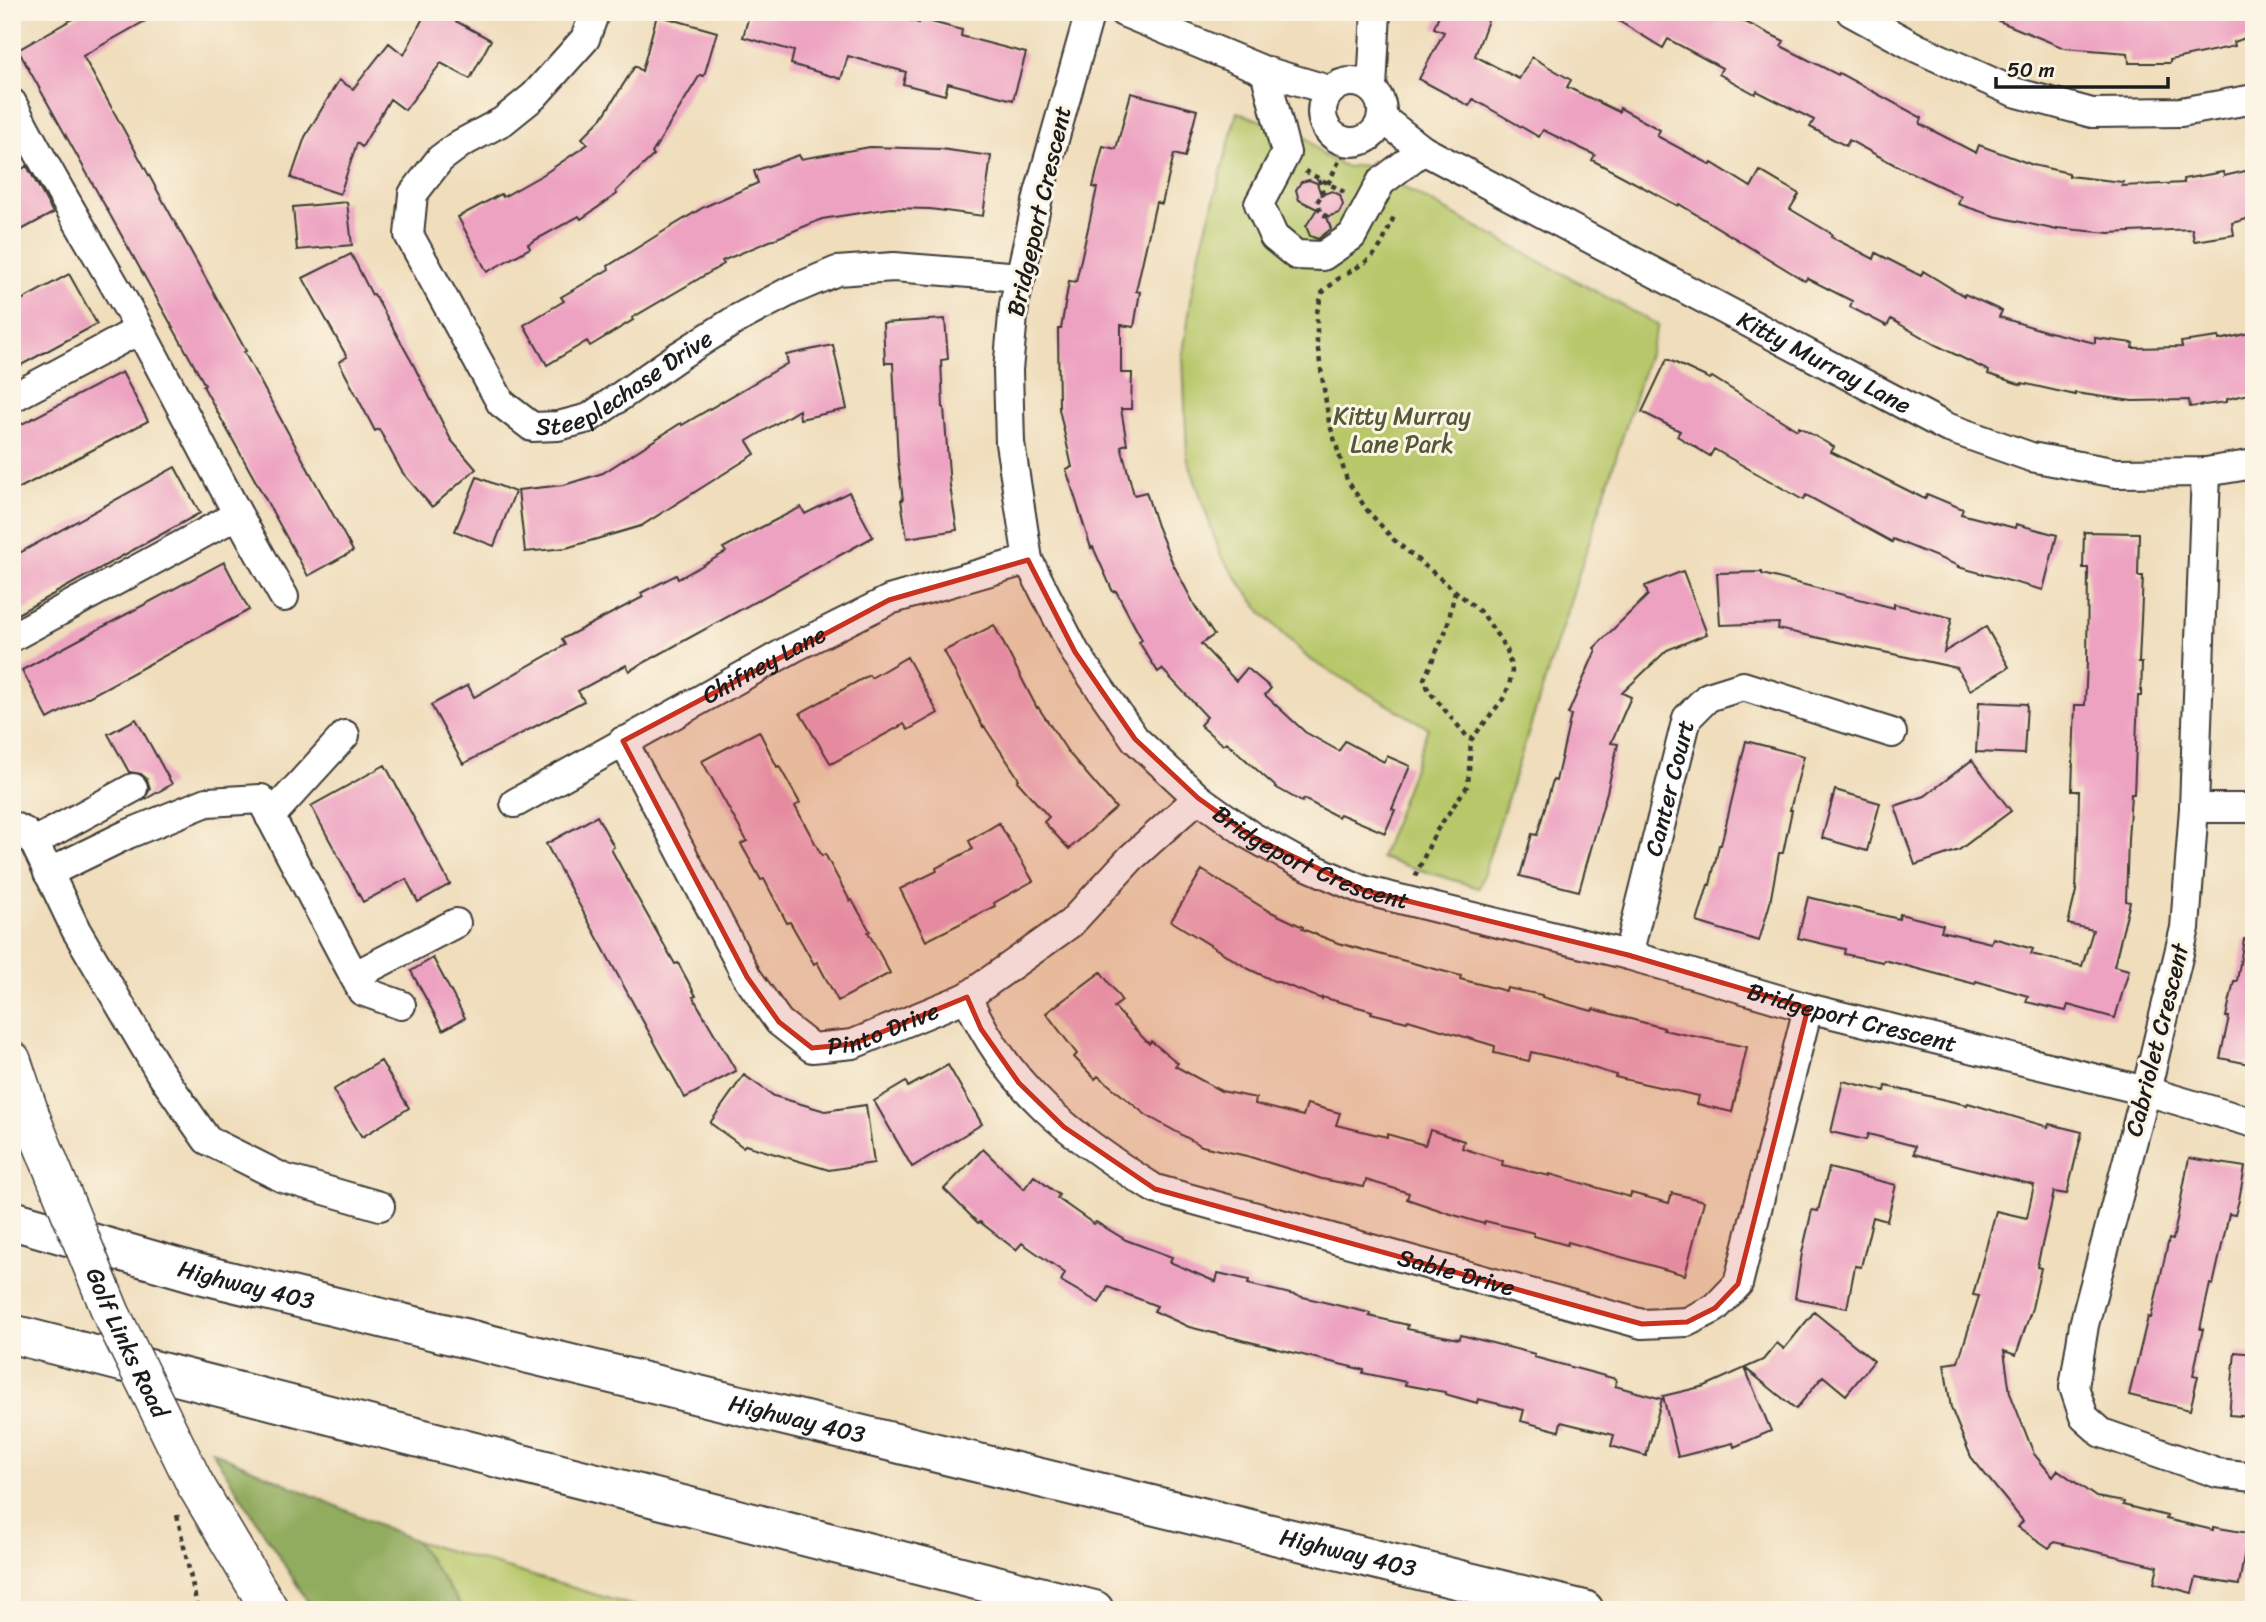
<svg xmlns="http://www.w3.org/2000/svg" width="2266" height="1622" viewBox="0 0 2266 1622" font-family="Sriracha,sans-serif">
	<rect width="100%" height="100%" fill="#fcf5e5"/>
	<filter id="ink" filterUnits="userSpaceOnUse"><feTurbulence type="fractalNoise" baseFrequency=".0143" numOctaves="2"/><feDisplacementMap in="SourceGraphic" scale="14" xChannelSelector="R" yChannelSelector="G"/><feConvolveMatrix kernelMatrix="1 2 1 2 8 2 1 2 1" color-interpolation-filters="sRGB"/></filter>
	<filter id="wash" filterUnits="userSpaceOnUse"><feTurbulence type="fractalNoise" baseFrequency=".00686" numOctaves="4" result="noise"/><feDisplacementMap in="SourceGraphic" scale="28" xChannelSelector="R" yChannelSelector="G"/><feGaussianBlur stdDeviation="1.57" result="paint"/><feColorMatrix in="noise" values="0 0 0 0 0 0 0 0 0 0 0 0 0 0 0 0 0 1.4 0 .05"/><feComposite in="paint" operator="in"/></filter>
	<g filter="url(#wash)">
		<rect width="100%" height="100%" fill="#efddbb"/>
		<path fill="#b8c76a" stroke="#6a7243" stroke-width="2" d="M 1237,112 L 1306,137 L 1324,156 L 1347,167 L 1362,165 L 1658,325 L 1479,888 L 1381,858 L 1428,728 L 1309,659 L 1262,613 L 1221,556 L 1187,457 L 1183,354 L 1196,267 Z
			M 416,1541 L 647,1610 L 464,1610 Z"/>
		<path fill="#92ac5e" stroke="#57643d" stroke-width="2" d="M 212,1451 L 416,1541 L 464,1610 L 313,1610 Z"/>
		<g id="blocks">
			<path fill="#eda2c1" d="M 85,12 L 161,12 L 83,56 L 246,351 L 244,352 L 353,551 L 308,576 L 203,386 L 205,385 L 18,50 Z
				M 426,12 L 439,12 L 491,40 L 470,79 L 441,63 L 405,110 L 390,99 L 362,147 L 357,143 L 340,194 L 291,178 L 305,137 L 339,80 L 353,89 L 389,43 L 404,55 Z
				M 750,12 L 881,12 L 919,23 L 920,19 L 962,30 L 961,36 L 1026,53 L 1013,100 L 948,83 L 945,95 L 903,84 L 906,72 L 848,56 L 841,79 L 791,64 L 794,51 L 743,37 Z
				M 1440,12 L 1491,12 L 1475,56 L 1519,79 L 1532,57 L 1571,80 L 1567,87 L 1619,112 L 1620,108 L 1660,130 L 1657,136 L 1711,165 L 1712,163 L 1751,187 L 1760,171 L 1799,194 L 1790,209 L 1832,234 L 1831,237 L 1874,259 L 1876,253 L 1921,276 L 1923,271 L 1964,296 L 1965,294 L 2002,311 L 1999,317 L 2045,331 L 2095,343 L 2095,338 L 2133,343 L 2132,348 L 2182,347 L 2181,342 L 2219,337 L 2219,340 L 2254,332 L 2254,393 L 2227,399 L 2227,402 L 2190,407 L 2189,400 L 2132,401 L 2075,393 L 2075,395 L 2022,383 L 2022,385 L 1988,374 L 1989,371 L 1934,344 L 1891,319 L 1887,326 L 1850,307 L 1852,301 L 1807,278 L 1805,281 L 1679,204 L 1678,206 L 1592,160 L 1595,155 L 1543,130 L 1539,137 L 1473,99 L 1469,106 L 1419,79 L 1444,32 L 1434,28 Z
				M 1604,12 L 1725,12 L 1784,41 L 1781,46 L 1838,75 L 1839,73 L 1922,118 L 1920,124 L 1976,153 L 1979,145 L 2033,165 L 2069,173 L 2069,176 L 2123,182 L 2122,186 L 2184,183 L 2183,179 L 2223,172 L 2224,176 L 2254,169 L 2254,217 L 2232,223 L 2234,235 L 2194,241 L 2192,229 L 2109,233 L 2057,228 L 2057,230 L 1994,216 L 1958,204 L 1961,196 L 1897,166 L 1849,140 L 1846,146 L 1810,127 L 1814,120 L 1757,91 L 1755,94 L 1719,74 L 1722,68 L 1668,39 L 1663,48 Z
				M 1977,12 L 2254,12 L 2254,35 L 2234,42 L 2235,46 L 2170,60 L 2170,63 L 2129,63 L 2128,53 L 2064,48 Z
				M 657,15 L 717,32 L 704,76 L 700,75 L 652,153 L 654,155 L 616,191 L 617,194 L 581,219 L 579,216 L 528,244 L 530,248 L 487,272 L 458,217 L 501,194 L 503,197 L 544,174 L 588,144 L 582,138 L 602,118 L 635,66 L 642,71 Z
				M 1131,93 L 1197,110 L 1185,157 L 1174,154 L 1162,204 L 1156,202 L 1136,291 L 1140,292 L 1134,327 L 1121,325 L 1121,373 L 1132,373 L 1131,409 L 1121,409 L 1127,444 L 1121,446 L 1134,495 L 1146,492 L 1157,526 L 1173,564 L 1195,606 L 1214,635 L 1201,644 L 1236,681 L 1247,668 L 1271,688 L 1265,695 L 1305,732 L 1339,751 L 1345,741 L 1384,762 L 1387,756 L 1410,766 L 1392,809 L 1395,810 L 1385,833 L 1340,814 L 1338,817 L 1304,799 L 1302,802 L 1277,788 L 1226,742 L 1223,745 L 1200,725 L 1207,717 L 1162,669 L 1158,672 L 1139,642 L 1142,640 L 1116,591 L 1113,592 L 1093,547 L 1091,548 L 1066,469 L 1072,467 L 1059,409 L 1058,329 L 1061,329 L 1069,281 L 1076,282 L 1097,188 L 1093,187 L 1103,146 L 1116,149 Z
				M 870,147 L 941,149 L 991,156 L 983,216 L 930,209 L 891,208 L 822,219 L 722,261 L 724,264 L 632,318 L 633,320 L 590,346 L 587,341 L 547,365 L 524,325 L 564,301 L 561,297 L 609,269 L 608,266 L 656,236 L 704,207 L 758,183 L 754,171 L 799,155 L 801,159 Z
				M 27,166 L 53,213 L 12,235 L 12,175 Z
				M 1309,180 L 1317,183 L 1321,195 L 1332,191 L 1340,195 L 1343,205 L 1339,213 L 1327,217 L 1331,229 L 1318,239 L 1310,236 L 1306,226 L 1317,209 L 1299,200 L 1296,190 L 1301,182 Z
				M 347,202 L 352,245 L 297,250 L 293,207 Z
				M 351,254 L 372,295 L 374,294 L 413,364 L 451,440 L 476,469 L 432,507 L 402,472 L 379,429 L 375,431 L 339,362 L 347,357 L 303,278 Z
				M 69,274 L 97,324 L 12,370 L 12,305 Z
				M 945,319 L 948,359 L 941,360 L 943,408 L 944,408 L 950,486 L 957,530 L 907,538 L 901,500 L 903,500 L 898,461 L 893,363 L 885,363 L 883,323 Z
				M 833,345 L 847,409 L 800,419 L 799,410 L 747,441 L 755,454 L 641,526 L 566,548 L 525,552 L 518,490 L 564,485 L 603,473 L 681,423 L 682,425 L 788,363 L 786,355 Z
				M 1667,359 L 1710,379 L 1712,377 L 1797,430 L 1799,427 L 1834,447 L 1831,452 L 1925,499 L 1927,494 L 1963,509 L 1961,514 L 2015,528 L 2016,524 L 2057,535 L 2043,590 L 1958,567 L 1959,566 L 1893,539 L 1892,542 L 1806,495 L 1803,500 L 1714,449 L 1710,456 L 1677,436 L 1680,431 L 1642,412 Z
				M 122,372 L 148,421 L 12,492 L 12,429 Z
				M 175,467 L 200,513 L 12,617 L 12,557 Z
				M 477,477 L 515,492 L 494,546 L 455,531 Z
				M 849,492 L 873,537 L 629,671 L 626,665 L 578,691 L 584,701 L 463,764 L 431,705 L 468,685 L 474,697 L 565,645 L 562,639 L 643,597 L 641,593 L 676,575 L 678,579 L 726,552 L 723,548 L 758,529 L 801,507 L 805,514 Z
				M 2084,532 L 2139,533 L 2138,576 L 2143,576 L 2139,663 L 2142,663 L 2141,696 L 2138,696 L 2134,794 L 2131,794 L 2128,839 L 2126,901 L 2130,902 L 2114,966 L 2129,970 L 2115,1018 L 2068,1005 L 2066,1011 L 2026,1002 L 2028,996 L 1976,981 L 1975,984 L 1884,960 L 1883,962 L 1844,954 L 1845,949 L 1798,938 L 1808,897 L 1899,919 L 1900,914 L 1943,925 L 1941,931 L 1991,943 L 1993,938 L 2033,949 L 2031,954 L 2082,966 L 2093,930 L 2068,924 L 2076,891 L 2078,837 L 2079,791 L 2072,791 L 2075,705 L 2085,705 L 2087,663 L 2088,568 L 2083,568 Z
				M 224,562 L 249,610 L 48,719 L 22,670 Z
				M 1683,571 L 1707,634 L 1667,650 L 1622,693 L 1631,697 L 1611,743 L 1618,744 L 1607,792 L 1579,891 L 1520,876 L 1532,834 L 1537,835 L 1553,780 L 1556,781 L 1571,715 L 1568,714 L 1596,650 L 1594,648 L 1648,595 L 1645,586 Z
				M 1762,572 L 1762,574 L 1894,608 L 1894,604 L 1952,618 L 1944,652 L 1986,627 L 2009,667 L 1970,690 L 1957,668 L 1778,629 L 1779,623 L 1720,625 L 1717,573 Z
				M 994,625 L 1037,708 L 1038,707 L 1068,752 L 1116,808 L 1069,849 L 1044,822 L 1049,817 L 1017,781 L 1019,779 L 984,726 L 983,727 L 944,651 Z
				M 907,657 L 938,713 L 908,730 L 904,724 L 831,764 L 800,713 L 869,675 L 871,678 Z
				M 1979,702 L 2027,704 L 2024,754 L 1976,752 Z
				M 136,719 L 172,784 L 144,800 L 150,789 L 147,779 L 141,774 L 129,772 L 108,734 Z
				M 759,731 L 777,767 L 779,766 L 800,803 L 795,806 L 822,856 L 825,854 L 850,901 L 852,900 L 870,931 L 868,932 L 890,973 L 838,1001 L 817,962 L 814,964 L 790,922 L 787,923 L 764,879 L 761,880 L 741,844 L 747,841 L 702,761 Z
				M 1746,741 L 1804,756 L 1790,810 L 1792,810 L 1783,853 L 1779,853 L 1770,903 L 1759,941 L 1697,922 L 1708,885 L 1710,885 L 1719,845 L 1721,845 Z
				M 1972,760 L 2011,811 L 1959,850 L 1915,865 L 1895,806 L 1925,796 Z
				M 385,765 L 450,884 L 418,902 L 406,879 L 363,902 L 311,806 Z
				M 1835,790 L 1880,803 L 1867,851 L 1822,838 Z
				M 597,816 L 614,847 L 611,849 L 633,890 L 675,964 L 678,963 L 696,996 L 693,997 L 736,1071 L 685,1098 L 546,844 Z
				M 999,823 L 1033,881 L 994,903 L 995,906 L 926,941 L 900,889 L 937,871 L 936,868 L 973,849 L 969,841 Z
				M 1202,870 L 1267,910 L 1303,927 L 1302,929 L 1338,943 L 1461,976 L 1460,979 L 1506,991 L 1507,988 L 1542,995 L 1542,997 L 1592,1011 L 1593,1009 L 1664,1028 L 1663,1030 L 1747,1047 L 1732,1112 L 1697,1104 L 1699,1096 L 1615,1077 L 1616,1075 L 1571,1061 L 1531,1052 L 1529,1061 L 1494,1053 L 1495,1046 L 1408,1020 L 1407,1022 L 1371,1013 L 1372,1011 L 1322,997 L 1322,999 L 1276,981 L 1276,982 L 1249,969 L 1171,921 Z
				M 2244,939 L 2254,940 L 2254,1065 L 2220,1058 L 2229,1017 L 2226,1017 L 2234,981 L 2237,981 Z
				M 433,958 L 465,1018 L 443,1030 L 411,971 Z
				M 1101,972 L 1122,1001 L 1114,1007 L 1149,1044 L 1151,1041 L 1178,1063 L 1175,1066 L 1221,1091 L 1256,1098 L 1255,1104 L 1303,1116 L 1307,1104 L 1340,1113 L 1336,1125 L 1387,1137 L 1387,1134 L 1425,1145 L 1430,1130 L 1464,1141 L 1462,1148 L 1503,1161 L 1502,1165 L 1550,1176 L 1550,1174 L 1630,1197 L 1631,1193 L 1669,1203 L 1672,1193 L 1704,1201 L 1685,1275 L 1568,1242 L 1567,1245 L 1534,1236 L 1534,1233 L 1485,1221 L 1484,1224 L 1451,1214 L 1407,1199 L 1409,1193 L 1366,1180 L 1364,1187 L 1322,1179 L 1247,1156 L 1202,1146 L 1146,1115 L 1098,1076 L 1095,1079 L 1074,1057 L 1077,1054 L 1046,1013 Z
				M 381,1061 L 409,1108 L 362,1137 L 333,1090 Z
				M 948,1065 L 982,1124 L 912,1167 L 874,1101 L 906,1082 L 908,1087 Z
				M 744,1075 L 774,1096 L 825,1111 L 866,1105 L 874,1163 L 829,1170 L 745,1145 L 743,1147 L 710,1123 Z
				M 1843,1081 L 1885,1091 L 1886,1086 L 1967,1105 L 1968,1103 L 2048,1127 L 2049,1124 L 2082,1132 L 2067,1194 L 2054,1192 L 2037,1267 L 2041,1268 L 2032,1308 L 2016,1355 L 2004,1351 L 2010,1393 L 2034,1454 L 2053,1477 L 2058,1470 L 2096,1497 L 2124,1502 L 2123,1505 L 2167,1516 L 2166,1519 L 2213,1530 L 2213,1527 L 2248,1533 L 2239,1585 L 2196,1578 L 2192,1593 L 2154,1583 L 2158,1566 L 2054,1542 L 2049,1548 L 2018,1527 L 2023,1521 L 1971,1457 L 1951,1408 L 1944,1364 L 1958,1362 L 1979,1296 L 1973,1295 L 1996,1211 L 2027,1218 L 2034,1185 L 1914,1154 L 1915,1146 L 1868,1134 L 1866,1140 L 1831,1132 Z
				M 983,1149 L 1024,1189 L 1034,1176 L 1059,1195 L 1057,1198 L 1094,1224 L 1096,1222 L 1126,1240 L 1172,1257 L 1170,1262 L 1216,1282 L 1218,1273 L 1249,1280 L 1248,1284 L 1370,1313 L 1369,1316 L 1408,1325 L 1407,1329 L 1459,1339 L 1461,1335 L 1535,1354 L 1534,1357 L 1616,1379 L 1615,1386 L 1662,1399 L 1646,1456 L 1611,1446 L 1614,1435 L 1561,1422 L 1559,1431 L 1521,1421 L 1524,1410 L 1478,1399 L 1477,1403 L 1445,1394 L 1445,1392 L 1405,1385 L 1406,1382 L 1363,1373 L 1364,1370 L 1189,1327 L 1154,1311 L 1157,1306 L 1108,1287 L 1099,1303 L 1061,1281 L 1065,1273 L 1022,1243 L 1016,1250 L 980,1222 L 978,1223 L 944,1189 Z
				M 2189,1158 L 2245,1167 L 2239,1200 L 2235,1215 L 2229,1214 L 2213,1285 L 2210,1284 L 2200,1329 L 2203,1329 L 2193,1375 L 2198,1376 L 2190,1410 L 2129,1395 L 2148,1317 L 2151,1318 L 2169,1239 L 2173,1240 Z
				M 1829,1168 L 1896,1185 L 1887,1221 L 1873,1217 L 1861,1267 L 1855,1266 L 1847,1308 L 1795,1298 L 1802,1253 L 1812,1210 L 1818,1211 Z
				M 1814,1312 L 1874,1361 L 1846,1395 L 1823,1376 L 1796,1409 L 1745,1368 L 1763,1360 L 1777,1343 L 1784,1349 Z
				M 2235,1352 L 2254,1354 L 2254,1417 L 2229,1415 Z
				M 1745,1368 L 1771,1431 L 1734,1447 L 1733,1443 L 1678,1457 L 1663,1396 L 1705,1386 Z"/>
		</g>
	</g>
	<g filter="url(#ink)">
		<use href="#blocks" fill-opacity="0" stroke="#3c3934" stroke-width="2"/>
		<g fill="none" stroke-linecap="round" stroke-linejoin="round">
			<g stroke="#3c3934" stroke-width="32">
				<g id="minor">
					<path id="s1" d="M 595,12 L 585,39 L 534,96 L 503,121 L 460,144 L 440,159 L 413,194 L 409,235 L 501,403 L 532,427 L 558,426 L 589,418 L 680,355 L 737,319 L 792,290 L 837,271 L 894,267 L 1021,277"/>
					<path id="s2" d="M 1090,12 L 1039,193 L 1014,305 L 1008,370 L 1010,443 L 1028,560 L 1075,652 L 1135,739 L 1198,798 L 1251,836 L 1296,861 L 1363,890 L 1628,955 L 1808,1008 L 2146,1091 L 2254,1123"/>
					<path d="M 1123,12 L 1265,71 L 1329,90"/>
					<path d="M 1851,12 L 1917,48 L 2014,92 L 2092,113 L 2181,112 L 2254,99"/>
					<path d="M 1265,71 L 1286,153 L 1259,204 L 1274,237 L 1296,255 L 1323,256 L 1352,236 L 1381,182 L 1423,150"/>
					<circle cx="1352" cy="112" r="30"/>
					<path d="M 1372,88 L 1376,12"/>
					<path d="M 12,103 C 51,180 98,254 140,330 C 188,419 233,509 284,597"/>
					<path id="s3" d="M 1382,118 L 1423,150 L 1946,427 L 2031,457 L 2117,473 L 2206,472 L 2254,464"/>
					<path d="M 12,398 L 139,330"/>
					<path d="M 2206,472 L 2194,808 L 2185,928 L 2146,1091 L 2084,1325 L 2074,1387 L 2084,1417 L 2102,1433 L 2217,1473 L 2254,1477"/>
					<path d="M 12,637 L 237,515"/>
					<path id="s4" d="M 623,741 L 747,977 L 779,1022 L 812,1048 L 853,1044 L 967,997 L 1071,923 L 1131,858 L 1198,798"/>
					<path id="s5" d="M 515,803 L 793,648 L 889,600 L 1028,560"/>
					<path d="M 2194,808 L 2254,808"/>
					<path d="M 270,817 L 345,735"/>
					<path d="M 12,826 L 25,832 L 34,842 L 76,930 L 159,1071 L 207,1140 L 283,1178 L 380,1206"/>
					<path d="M 34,842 L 133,788"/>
					<path d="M 48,873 L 128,834 L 207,802 L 261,799 L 362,991 L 401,1005"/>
					<path id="s6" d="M 1628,955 L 1687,718 L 1708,697 L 1743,686 L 1892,733"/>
					<path d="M 354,976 L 456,923"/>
					<path id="s7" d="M 967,997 C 1008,1089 1072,1137 1155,1189 L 1642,1324 L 1687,1322 L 1715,1308 L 1738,1284 L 1808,1008"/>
				</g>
			</g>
			<g stroke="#3c3934" stroke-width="40">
				<path id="major" d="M 12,1060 L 33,1122
					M 195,1484 L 270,1610"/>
			</g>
			<g stroke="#3c3934" stroke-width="42">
				<g id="highway">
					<path id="s8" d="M 12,1220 L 200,1274 L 1584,1610"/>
					<path d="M 12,1334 L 1094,1610"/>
				</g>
			</g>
			<path stroke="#3c3934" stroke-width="4.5" stroke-dasharray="5 5" stroke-linecap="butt" d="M 1305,171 L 1346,193
				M 1319,179 L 1323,193 L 1317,202 L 1321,213 L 1328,217
				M 1328,184 L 1348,142
				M 1347,273 C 1381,255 1380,248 1395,214
				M 1340,277 L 1322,293 L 1317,312 L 1317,343 L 1329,422 L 1347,480 L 1367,510 L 1394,540 L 1483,614 L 1507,650 L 1512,671 L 1509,686 L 1503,699 L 1471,740 L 1468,785 L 1435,833 L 1415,877
				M 1455,591 L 1447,628 L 1424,679 L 1429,691 L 1470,740
				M 177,1515 L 198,1610"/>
			<use href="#minor" stroke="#fff" stroke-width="28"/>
			<use href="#major" stroke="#fff" stroke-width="37"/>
			<use href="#highway" stroke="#fff" stroke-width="38"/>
			<g stroke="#3c3934" stroke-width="40" stroke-linecap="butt">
				<g id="major-bridge">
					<path id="s9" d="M 33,1122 L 111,1313 L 195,1484"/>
				</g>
			</g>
			<use href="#major-bridge" stroke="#fff" stroke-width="37"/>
		</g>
	</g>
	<path fill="#c8321e" fill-opacity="0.2" stroke="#c8321e" stroke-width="5" stroke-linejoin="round" d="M 1028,560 L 1075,652 L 1135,739 L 1198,798 L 1251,836 L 1363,890 L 1628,955 L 1808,1008 L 1738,1284 L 1715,1308 L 1687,1322 L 1642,1324 L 1155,1189 L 1064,1127 L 1019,1083 L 981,1029 L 967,997 L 853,1044 L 812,1048 L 779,1022 L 747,977 L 623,741 L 889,600 Z"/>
	<g text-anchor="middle" stroke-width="6" stroke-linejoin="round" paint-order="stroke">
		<g font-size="24" fill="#1c1c1c" stroke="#fcf5e5">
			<text transform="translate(1039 211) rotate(-77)" y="8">Bridgeport Crescent</text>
			<text dy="8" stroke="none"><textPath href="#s3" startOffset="506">Kitty Murray Lane</textPath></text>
			<text dy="8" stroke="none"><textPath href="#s1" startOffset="639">Steeplechase Drive</textPath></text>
			<text dy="8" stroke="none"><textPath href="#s5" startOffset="285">Chifney Lane</textPath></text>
			<text dy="8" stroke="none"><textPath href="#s6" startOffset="172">Canter Court</textPath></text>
			<text dy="8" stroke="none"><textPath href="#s2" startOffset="984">Bridgeport Crescent</textPath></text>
			<text dy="8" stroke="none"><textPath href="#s2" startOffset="1550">Bridgeport Crescent</textPath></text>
			<text dy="8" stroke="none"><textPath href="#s4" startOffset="438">Pinto Drive</textPath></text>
			<text transform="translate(2157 1040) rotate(-76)" y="8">Cabriolet Crescent</text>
			<text dy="8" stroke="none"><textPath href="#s7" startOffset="586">Sable Drive</textPath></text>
			<text dy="8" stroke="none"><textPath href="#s8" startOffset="243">Highway 403</textPath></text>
			<text dy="8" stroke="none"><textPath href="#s9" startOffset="240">Golf Links Road</textPath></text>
			<text dy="8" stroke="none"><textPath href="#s8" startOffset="810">Highway 403</textPath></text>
			<text dy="8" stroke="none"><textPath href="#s8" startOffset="1377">Highway 403</textPath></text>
		</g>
		<g font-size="24" fill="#535837" stroke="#fcf5e5">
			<text x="1402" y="424">Kitty Murray<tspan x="1402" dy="28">Lane Park</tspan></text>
		</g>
	</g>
	<rect width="2266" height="1622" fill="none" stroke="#fcf5e5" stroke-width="42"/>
	<path d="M1996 77v10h172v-10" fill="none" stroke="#1c1c1c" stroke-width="3.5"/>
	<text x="2007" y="77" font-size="21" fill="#1c1c1c" stroke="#fcf5e5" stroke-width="5" paint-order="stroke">50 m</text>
</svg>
